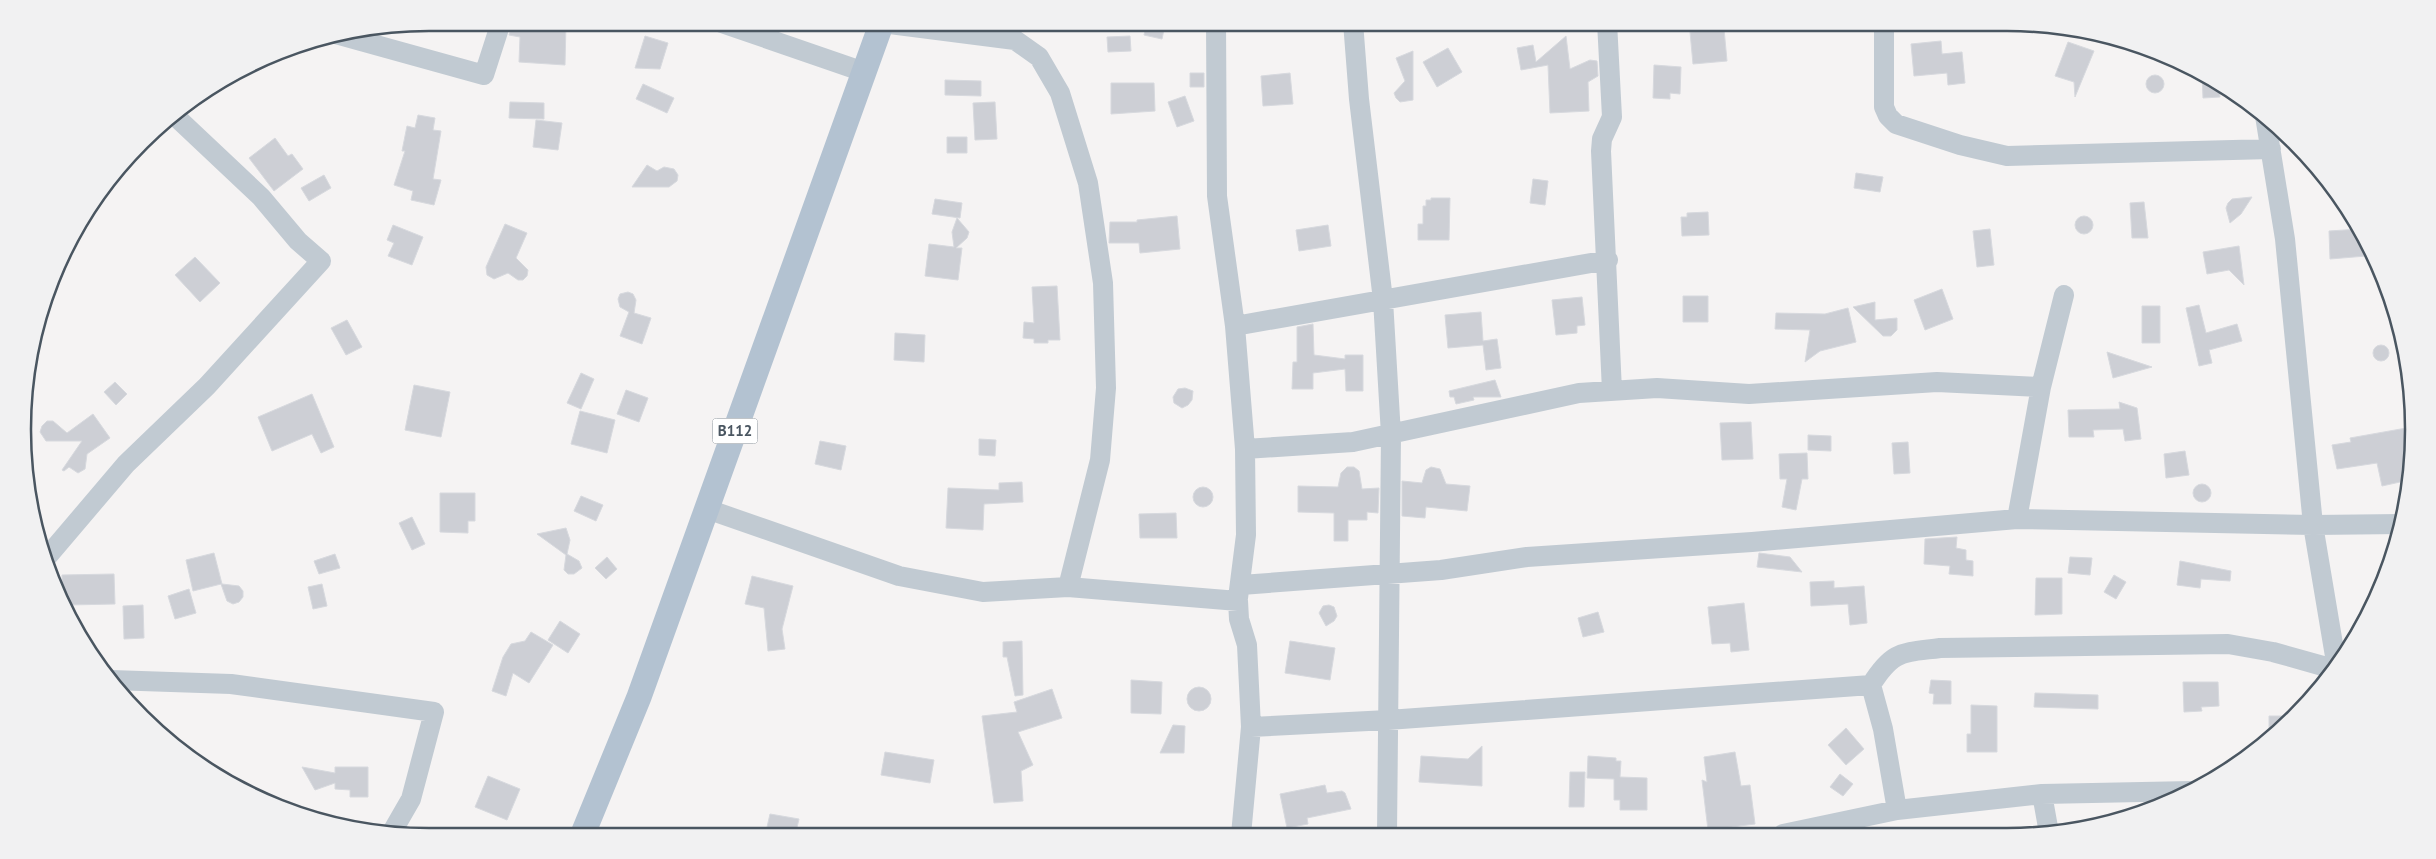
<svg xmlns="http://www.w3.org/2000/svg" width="2436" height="859" viewBox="0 0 2436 859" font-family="'PT Sans',sans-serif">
	<rect width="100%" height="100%" fill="#f5f3f3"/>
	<path fill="#cdcfd5" stroke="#d7d9de" d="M 513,22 L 533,22 L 550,26 L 550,22 L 566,22 L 565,65 L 519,62 L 520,37 L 509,35 Z
		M 1147,22 L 1165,25 L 1162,39 L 1144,35 Z
		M 1724,29 L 1727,61 L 1693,64 L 1690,32 Z
		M 645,36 L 668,43 L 660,69 L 635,68 Z
		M 1130,36 L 1131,51 L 1108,52 L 1107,37 Z
		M 1566,36 L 1570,69 L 1590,60 L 1597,61 L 1598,76 L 1588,82 L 1589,111 L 1550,113 L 1548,65 L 1521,70 L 1517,48 L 1533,45 L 1536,62 Z
		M 1941,41 L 1942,54 L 1962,52 L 1965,83 L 1948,85 L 1947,73 L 1914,76 L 1911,44 Z
		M 2068,42 L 2094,51 L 2075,97 L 2074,82 L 2055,76 Z
		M 1448,48 L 1462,72 L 1437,87 L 1423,62 Z
		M 1413,51 L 1413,100 L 1400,102 L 1396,98 L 1394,93 L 1405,81 L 1396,58 Z
		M 1654,65 L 1681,67 L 1680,94 L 1670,93 L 1670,99 L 1653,98 Z
		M 1190,73 L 1204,73 L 1204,87 L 1190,87 Z
		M 1290,73 L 1293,104 L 1263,106 L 1261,76 Z
		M 2202,74 L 2219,85 L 2220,97 L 2203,98 Z
		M2146 84a9 9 0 1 1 18 0a9 9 0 1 1-18 0Z
		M 945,80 L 981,81 L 981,96 L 945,95 Z
		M 1111,83 L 1154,83 L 1155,111 L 1111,114 Z
		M 643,84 L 674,98 L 667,113 L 636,99 Z
		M 1185,96 L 1194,121 L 1177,127 L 1168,102 Z
		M 510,102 L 544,103 L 544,119 L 509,118 Z
		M 995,102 L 997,139 L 975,140 L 973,103 Z
		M 418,115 L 435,118 L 433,130 L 441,131 L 433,179 L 441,180 L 434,205 L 411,200 L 413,191 L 394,185 L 405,151 L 402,151 L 407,126 L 415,128 Z
		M 536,120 L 562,123 L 558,150 L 533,147 Z
		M 947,137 L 967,137 L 967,153 L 947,153 Z
		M 275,138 L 288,156 L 292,154 L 303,169 L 274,191 L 249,158 Z
		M 647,165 L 657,171 L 664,167 L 674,169 L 678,175 L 677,181 L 669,187 L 632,187 Z
		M 1856,173 L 1883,177 L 1880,192 L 1854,188 Z
		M 324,175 L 331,188 L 309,201 L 301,188 Z
		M 1533,179 L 1548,181 L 1545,205 L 1530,203 Z
		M 2252,197 L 2241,214 L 2230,223 L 2226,208 L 2228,203 L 2232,199 Z
		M 1431,198 L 1450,198 L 1449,240 L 1418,240 L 1418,224 L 1423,224 L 1423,206 L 1426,206 L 1426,200 L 1431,200 Z
		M 935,199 L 962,203 L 960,218 L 932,214 Z
		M 2144,202 L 2148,238 L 2132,238 L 2130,203 Z
		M 1708,212 L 1709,235 L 1682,236 L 1681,217 L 1687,217 L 1687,213 Z
		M2075 225a9 9 0 1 1 18 0a9 9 0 1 1-18 0Z
		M 1177,216 L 1180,249 L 1140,253 L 1139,243 L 1109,243 L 1110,222 L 1137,222 L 1137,220 Z
		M 957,218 L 969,232 L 967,238 L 956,248 L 962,248 L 958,280 L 925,276 L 929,244 L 954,247 L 952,232 Z
		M 505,224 L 527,233 L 516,258 L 528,270 L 527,276 L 523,280 L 518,280 L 508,273 L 494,279 L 487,275 L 486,267 Z
		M 393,225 L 423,237 L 412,265 L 388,256 L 394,243 L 387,240 Z
		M 1328,225 L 1331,246 L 1299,251 L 1296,230 Z
		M 1990,229 L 1994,265 L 1977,267 L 1973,231 Z
		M 2360,229 L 2365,240 L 2366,256 L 2330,259 L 2329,231 Z
		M 2239,246 L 2244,285 L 2229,270 L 2207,274 L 2203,252 Z
		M 195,257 L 220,283 L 200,302 L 175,275 Z
		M 1057,286 L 1060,340 L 1048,340 L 1048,343 L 1034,343 L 1034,339 L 1023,338 L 1024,322 L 1034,323 L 1032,287 Z
		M 1942,289 L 1953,319 L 1925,330 L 1914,300 Z
		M 628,292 L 633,294 L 636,300 L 634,313 L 651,318 L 642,344 L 620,336 L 629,312 L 620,307 L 618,299 L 620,294 Z
		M 1683,296 L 1708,296 L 1708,322 L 1683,322 Z
		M 1582,297 L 1585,325 L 1577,326 L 1577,333 L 1556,335 L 1552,300 Z
		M 1875,302 L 1875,320 L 1897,318 L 1897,330 L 1891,336 L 1883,336 L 1853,307 Z
		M 2199,305 L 2206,333 L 2237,324 L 2242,341 L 2209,350 L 2212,363 L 2199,366 L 2186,308 Z
		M 2142,306 L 2160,306 L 2160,343 L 2142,343 Z
		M 1848,308 L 1856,342 L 1820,351 L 1805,362 L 1810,330 L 1775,329 L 1776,313 L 1825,314 Z
		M 1481,312 L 1483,341 L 1497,339 L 1501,368 L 1486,370 L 1483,345 L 1448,348 L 1445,315 Z
		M 347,320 L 362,347 L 346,355 L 331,328 Z
		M 1313,324 L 1314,355 L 1345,359 L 1345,355 L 1363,355 L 1363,391 L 1346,391 L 1345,369 L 1313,373 L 1313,389 L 1292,389 L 1293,362 L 1297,362 L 1297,327 Z
		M 895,333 L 925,335 L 924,362 L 894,360 Z
		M2373 353a8 8 0 1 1 16 0a8 8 0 1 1-16 0Z
		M 2107,352 L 2152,367 L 2113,378 Z
		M 581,373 L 594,379 L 581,409 L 567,403 Z
		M 1495,380 L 1501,397 L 1473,397 L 1474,400 L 1456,404 L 1454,397 L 1450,397 L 1449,391 Z
		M 115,382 L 127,394 L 116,405 L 104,392 Z
		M 414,385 L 450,392 L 441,437 L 405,430 Z
		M 1185,388 L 1193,391 L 1192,400 L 1188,405 L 1182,408 L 1174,403 L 1173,397 L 1178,389 Z
		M 626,390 L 648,398 L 639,422 L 617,414 Z
		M 312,394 L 334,447 L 321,453 L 312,434 L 272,451 L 258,417 Z
		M 2119,402 L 2137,408 L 2141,439 L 2125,441 L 2123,429 L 2093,430 L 2094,437 L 2069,437 L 2068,410 L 2120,409 Z
		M 580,411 L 615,420 L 607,453 L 571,444 Z
		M 93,414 L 110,438 L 87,454 L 85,469 L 78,473 L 69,467 L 64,471 L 62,470 L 82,441 L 46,441 L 40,432 L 42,426 L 47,421 L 53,421 L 67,433 Z
		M 1751,422 L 1753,459 L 1722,460 L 1720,423 Z
		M 2412,427 L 2413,456 L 2409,480 L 2382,486 L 2377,463 L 2337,469 L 2332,445 L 2351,442 L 2350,438 Z
		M 1808,435 L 1831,436 L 1831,451 L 1808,450 Z
		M 979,439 L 996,440 L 995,456 L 979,455 Z
		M 820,441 L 846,446 L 841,470 L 815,464 Z
		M 1908,442 L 1910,473 L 1894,474 L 1892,443 Z
		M 2185,451 L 2189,475 L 2166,478 L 2164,454 Z
		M 1807,453 L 1808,479 L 1802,479 L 1796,510 L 1782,507 L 1787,479 L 1780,479 L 1779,454 Z
		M 1347,467 L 1354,467 L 1359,471 L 1362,489 L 1379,488 L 1378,513 L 1367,512 L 1367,520 L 1348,520 L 1348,541 L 1334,541 L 1334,513 L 1298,512 L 1298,486 L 1338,487 L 1341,473 Z
		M 1431,467 L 1440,469 L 1446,484 L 1470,486 L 1467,511 L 1426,507 L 1425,518 L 1402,516 L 1402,481 L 1422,483 L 1426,470 Z
		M 1022,482 L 1023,502 L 984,504 L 983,530 L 946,528 L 948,488 L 999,490 L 999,483 Z
		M2193 493a9 9 0 1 1 18 0a9 9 0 1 1-18 0Z
		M1193 497a10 10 0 1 1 20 0a10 10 0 1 1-20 0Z
		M 440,493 L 475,493 L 475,521 L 468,521 L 468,533 L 440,532 Z
		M 581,496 L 603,505 L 596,521 L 574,511 Z
		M 1176,513 L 1177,538 L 1140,538 L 1139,514 Z
		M 412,517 L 425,544 L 412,550 L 399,523 Z
		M 566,528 L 570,540 L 567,554 L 579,561 L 582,568 L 574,574 L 568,574 L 564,570 L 566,555 L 537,534 Z
		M 1957,537 L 1956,548 L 1966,550 L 1966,560 L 1973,561 L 1973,576 L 1949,574 L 1950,566 L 1924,564 L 1925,539 Z
		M 214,553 L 222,584 L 239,586 L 243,591 L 243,597 L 239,602 L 233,604 L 227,601 L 221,584 L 193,591 L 186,560 Z
		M 1759,553 L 1790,557 L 1802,572 L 1757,567 Z
		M 335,554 L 340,568 L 319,574 L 314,561 Z
		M 607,557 L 617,569 L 606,579 L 595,568 Z
		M 2070,557 L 2092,558 L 2090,575 L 2068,573 Z
		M 2180,561 L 2231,571 L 2230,581 L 2201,579 L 2200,588 L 2177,585 Z
		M 114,574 L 115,604 L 68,605 L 62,592 L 62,575 Z
		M 2114,575 L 2126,582 L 2116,599 L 2104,592 Z
		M 752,576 L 793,586 L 782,629 L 785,649 L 768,651 L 764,608 L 745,604 Z
		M 2036,578 L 2062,578 L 2062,614 L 2035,615 Z
		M 1834,581 L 1834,588 L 1864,586 L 1867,623 L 1850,625 L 1848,604 L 1811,606 L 1810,582 Z
		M 322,584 L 327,606 L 313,609 L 308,587 Z
		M 189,589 L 196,613 L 175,619 L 168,596 Z
		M 1744,603 L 1749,650 L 1731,652 L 1730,643 L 1712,644 L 1708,607 Z
		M 143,605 L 144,638 L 124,639 L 123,606 Z
		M 1329,605 L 1334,607 L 1337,616 L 1334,621 L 1326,626 L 1319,613 L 1323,606 Z
		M 1598,612 L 1604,632 L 1583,637 L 1578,618 Z
		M 560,621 L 580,634 L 568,653 L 548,640 Z
		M 531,632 L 553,645 L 529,683 L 513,673 L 506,696 L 492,691 L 503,657 L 511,644 L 525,641 Z
		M 1022,641 L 1023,695 L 1015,696 L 1007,657 L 1003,657 L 1003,642 Z
		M 1290,641 L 1335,648 L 1330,680 L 1285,673 Z
		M 1131,680 L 1162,682 L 1161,714 L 1131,713 Z
		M 1931,680 L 1951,681 L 1951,704 L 1933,704 L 1934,694 L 1929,693 Z
		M 2183,682 L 2218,682 L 2219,706 L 2201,707 L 2202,711 L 2184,712 Z
		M1187 699a12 12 0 1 1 24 0a12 12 0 1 1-24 0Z
		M 1052,689 L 1062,718 L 1018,732 L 1033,765 L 1021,771 L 1023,801 L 994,803 L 982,716 L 1017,712 L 1014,702 Z
		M 2035,693 L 2098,695 L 2098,709 L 2034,707 Z
		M 1971,705 L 1997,706 L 1997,752 L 1967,752 L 1967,734 L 1971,734 Z
		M 2269,716 L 2291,716 L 2269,739 Z
		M 1173,725 L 1185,726 L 1184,753 L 1160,753 Z
		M 1846,728 L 1864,749 L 1846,765 L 1828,745 Z
		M 1482,746 L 1482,786 L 1419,782 L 1421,756 L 1468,759 Z
		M 885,752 L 934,760 L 930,783 L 881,775 Z
		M 1735,752 L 1741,786 L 1750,785 L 1755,824 L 1708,830 L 1702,780 L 1707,782 L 1704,757 Z
		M 1588,756 L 1616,758 L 1616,761 L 1621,761 L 1620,777 L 1647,778 L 1647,810 L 1620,810 L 1620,800 L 1614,800 L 1614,779 L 1587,778 Z
		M 302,767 L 335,773 L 335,767 L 368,767 L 368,797 L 350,797 L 350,790 L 335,789 L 335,783 L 315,790 Z
		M 1570,772 L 1585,772 L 1584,807 L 1569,807 Z
		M 1840,774 L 1853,784 L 1843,796 L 1830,787 Z
		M 488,776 L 520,789 L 507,820 L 475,807 Z
		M 1325,785 L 1327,793 L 1342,791 L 1345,793 L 1351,809 L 1307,818 L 1308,824 L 1287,828 L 1280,794 Z
		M 770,814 L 799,819 L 795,836 L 765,836 Z"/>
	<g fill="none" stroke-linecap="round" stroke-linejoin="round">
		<path stroke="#c1cad2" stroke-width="20" d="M 719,22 L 864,72
			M 1216,22 L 1217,196 L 1235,326 L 1245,449 L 1246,535 L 1238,598
			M 1353,22 L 1359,99 L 1383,300 L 1391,435 L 1387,834
			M 1607,22 L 1612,117 L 1602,139 L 1601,151 L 1612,391
			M 1884,22 L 1884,107 L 1888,116 L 1896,124 L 1960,145 L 2007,156 L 2271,149
			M 882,23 L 1015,40 L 1039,57 L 1060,93 L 1088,183 L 1103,283 L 1106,388 L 1100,460 L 1068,587
			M 336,34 L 484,75 L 501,22
			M 2265,116 L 2285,239 L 2313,525 L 2336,662
			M 1235,326 L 1608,260
			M 1245,449 L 1353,442 L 1579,393 L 1657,388 L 1749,394 L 1937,382 L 2041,387 L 2064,295
			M 707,509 L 899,576 L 983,592 L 1068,587 L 1238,601 L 1239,619 L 1247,645 L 1251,727 L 1388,720 L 1871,685 L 1883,729 L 1897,810 L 2042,794 L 2049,833
			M 2017,519 L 2041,387
			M 47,557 L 126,464 L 207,386 L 321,261 L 298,241 L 261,197 L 174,115
			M 1241,585 L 1441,570 L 1527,557 L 1752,542 L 2017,519 L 2313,525 L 2401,524
			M 111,680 L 231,684 L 434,712 L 411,799 L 392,832
			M 1871,685 C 1893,650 1902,653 1940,648 L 2228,644 L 2273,652 L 2330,668
			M 2042,794 L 2192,791
			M 1783,834 L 1897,810
			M 1241,835 L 1251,727"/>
		<path stroke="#b3c2d1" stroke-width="25" d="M 582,836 L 639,697 L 882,22"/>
	</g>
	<g text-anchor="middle" stroke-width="4" stroke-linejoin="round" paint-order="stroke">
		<rect fill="#fff" stroke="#808990" stroke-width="1" x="712.5" y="418.5" width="45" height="25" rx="4"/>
		<g font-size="15" font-weight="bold" fill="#4a5661">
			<text x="735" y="436">B112</text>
		</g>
	</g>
	<path d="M0 0H2436V859H0ZM429 31H2007A398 398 0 0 1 2405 429V430A398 398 0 0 1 2007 828H429A398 398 0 0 1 31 430V429A398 398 0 0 1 429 31Z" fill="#f1f1f2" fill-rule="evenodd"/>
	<path fill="none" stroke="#4a5661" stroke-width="2.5" d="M429 31H2007A398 398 0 0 1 2405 429V430A398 398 0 0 1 2007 828H429A398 398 0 0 1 31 430V429A398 398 0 0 1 429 31Z"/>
</svg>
